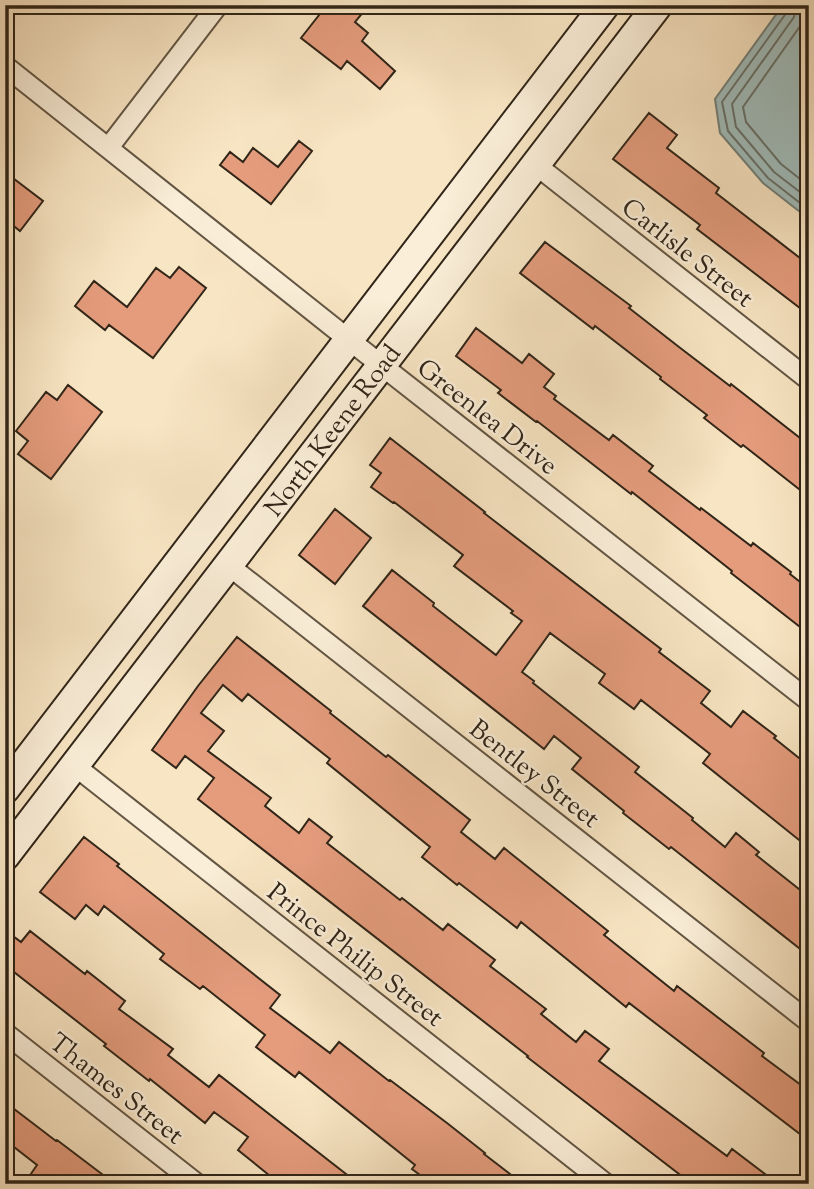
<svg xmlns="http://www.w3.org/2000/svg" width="814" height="1189" viewBox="0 0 814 1189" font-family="'Sorts Mill Goudy',serif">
	<rect width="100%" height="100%" fill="#f8e5c3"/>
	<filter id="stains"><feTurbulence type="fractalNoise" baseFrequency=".00286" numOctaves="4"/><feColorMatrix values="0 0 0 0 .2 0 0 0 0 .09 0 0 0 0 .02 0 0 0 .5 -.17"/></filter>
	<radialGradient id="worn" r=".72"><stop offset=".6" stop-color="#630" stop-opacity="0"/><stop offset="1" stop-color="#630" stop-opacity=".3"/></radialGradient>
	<path fill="#a0bdbc" stroke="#73807a" stroke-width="2" d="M 783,5 L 809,5 L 809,219 L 763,183 L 720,133 L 715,99 Z"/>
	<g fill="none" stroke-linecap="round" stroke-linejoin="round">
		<path stroke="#68716a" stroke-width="2" d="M 788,5 L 787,12 L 722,102 L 728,131 L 768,178 L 809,210
			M 797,5 L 794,17 L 732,104 L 736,127 L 774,172 L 809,199
			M 808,5 L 807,15 L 803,22 L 743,107 L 746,122 L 781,164 L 809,186"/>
	</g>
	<path fill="#e49c7d" stroke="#302518" stroke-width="2" d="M 327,5 L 369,5 L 355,22 L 368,33 L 362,41 L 395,71 L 380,89 L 347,61 L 341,69 L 301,38 Z
		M 649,113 L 677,135 L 667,148 L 719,188 L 716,193 L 809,265 L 809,315 L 697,229 L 700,225 L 613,159 Z
		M 299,141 L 312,151 L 271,204 L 220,165 L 230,152 L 243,162 L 253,148 L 278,167 Z
		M 5,172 L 43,201 L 20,231 L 5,219 Z
		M 545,242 L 631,306 L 629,308 L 679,347 L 730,386 L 731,384 L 809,445 L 809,497 L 743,445 L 741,447 L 704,418 L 707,415 L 660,379 L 661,377 L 595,326 L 593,329 L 520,273 Z
		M 179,267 L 206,288 L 153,358 L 109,325 L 105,330 L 75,306 L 94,281 L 127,307 L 156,268 L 170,278 Z
		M 476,328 L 522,363 L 529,354 L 554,374 L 544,387 L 556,396 L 554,399 L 609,440 L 613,435 L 653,466 L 649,471 L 700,510 L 701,508 L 751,546 L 753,543 L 791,572 L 790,574 L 809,589 L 809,634 L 731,573 L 732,571 L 632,492 L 631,494 L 537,421 L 536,422 L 498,393 L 501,390 L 456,356 Z
		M 68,385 L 102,412 L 51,479 L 18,454 L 28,441 L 16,431 L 46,392 L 57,400 Z
		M 390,438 L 485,512 L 484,513 L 661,649 L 659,652 L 710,691 L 701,703 L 731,727 L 743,711 L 776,736 L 774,738 L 809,766 L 809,848 L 703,763 L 710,754 L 641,700 L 634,709 L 599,683 L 605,674 L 550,633 L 522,672 L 534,681 L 533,683 L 639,767 L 635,772 L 693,818 L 692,820 L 725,847 L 736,833 L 759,852 L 756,855 L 809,897 L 809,956 L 671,847 L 669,849 L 623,813 L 624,811 L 572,769 L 581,758 L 554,736 L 544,749 L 363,606 L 392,570 L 434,603 L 433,606 L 496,655 L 522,621 L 511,613 L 513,611 L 454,566 L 463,555 L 394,502 L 393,503 L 371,487 L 381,473 L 370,465 Z
		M 335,509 L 371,538 L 335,584 L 299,555 Z
		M 237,637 L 331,711 L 330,713 L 386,757 L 388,755 L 470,820 L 461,832 L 495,859 L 504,848 L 608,931 L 604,935 L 674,991 L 677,986 L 764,1053 L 762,1056 L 809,1091 L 809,1141 L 629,1003 L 626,1007 L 521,922 L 517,928 L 459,883 L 457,885 L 422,857 L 430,847 L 327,763 L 330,759 L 248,694 L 242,701 L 223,685 L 201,713 L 224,731 L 208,751 L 271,798 L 265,806 L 299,833 L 309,819 L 332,837 L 327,843 L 400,900 L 402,898 L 443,930 L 448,924 L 495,960 L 490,966 L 546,1009 L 541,1014 L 576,1042 L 585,1031 L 609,1049 L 599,1061 L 727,1156 L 732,1149 L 778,1184 L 692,1184 L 527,1057 L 528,1056 L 198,799 L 214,778 L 185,756 L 176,768 L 152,750 L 198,686 Z
		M 84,837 L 119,864 L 117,866 L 280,995 L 270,1008 L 330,1053 L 339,1042 L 389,1081 L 390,1080 L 447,1123 L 485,1153 L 484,1154 L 523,1184 L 432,1184 L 412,1169 L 415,1165 L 299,1072 L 295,1077 L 256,1047 L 265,1035 L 203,986 L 200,989 L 160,959 L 164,954 L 104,906 L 98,915 L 86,905 L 75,919 L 40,892 Z
		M 5,930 L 21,942 L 30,931 L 85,974 L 87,971 L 125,1001 L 119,1009 L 173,1049 L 168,1055 L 209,1087 L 219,1075 L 346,1174 L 339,1184 L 280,1184 L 238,1150 L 248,1137 L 214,1112 L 205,1123 L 150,1079 L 149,1081 L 104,1046 L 106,1044 L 5,965 Z
		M 5,1102 L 56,1141 L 57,1140 L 115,1184 L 24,1184 L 37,1165 L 5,1140 Z"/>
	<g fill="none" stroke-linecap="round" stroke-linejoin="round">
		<g stroke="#625543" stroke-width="23">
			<path id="minor" d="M 5,66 L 348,339 L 809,701
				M 109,147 L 218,5
				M 536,165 L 809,380
				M 228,565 L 809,1022
				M 75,766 L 606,1184
				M 5,1033 L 197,1184"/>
		</g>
		<g stroke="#302518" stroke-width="32">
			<path id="secondary" d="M 5,789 L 605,5
				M 5,856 L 658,5"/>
		</g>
		<use href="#minor" stroke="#faeed8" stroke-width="19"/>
		<use href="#secondary" stroke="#faeed8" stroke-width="28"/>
	</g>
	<g text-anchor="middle" stroke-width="5" stroke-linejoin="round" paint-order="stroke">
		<g font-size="26" fill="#302518" stroke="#faeed8">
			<text transform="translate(688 252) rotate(38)" y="9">Carlisle Street</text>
			<text transform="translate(488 416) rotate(38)" y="9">Greenlea Drive</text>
			<text transform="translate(332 430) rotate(-53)" y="9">North Keene Road</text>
			<text transform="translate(535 773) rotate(38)" y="9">Bentley Street</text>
			<text transform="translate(356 954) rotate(38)" y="9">Prince Philip Street</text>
			<text transform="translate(117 1088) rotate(38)" y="9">Thames Street</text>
		</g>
	</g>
	<rect width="814" height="1189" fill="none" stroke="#f8e5c3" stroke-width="28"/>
	<rect x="7" y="7" width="800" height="1175" fill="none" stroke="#302518" stroke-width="3.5"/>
	<rect x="14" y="14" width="786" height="1161" fill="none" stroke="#302518" stroke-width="2"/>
	<rect width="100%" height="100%" filter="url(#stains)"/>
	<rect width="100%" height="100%" fill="url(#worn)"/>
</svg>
